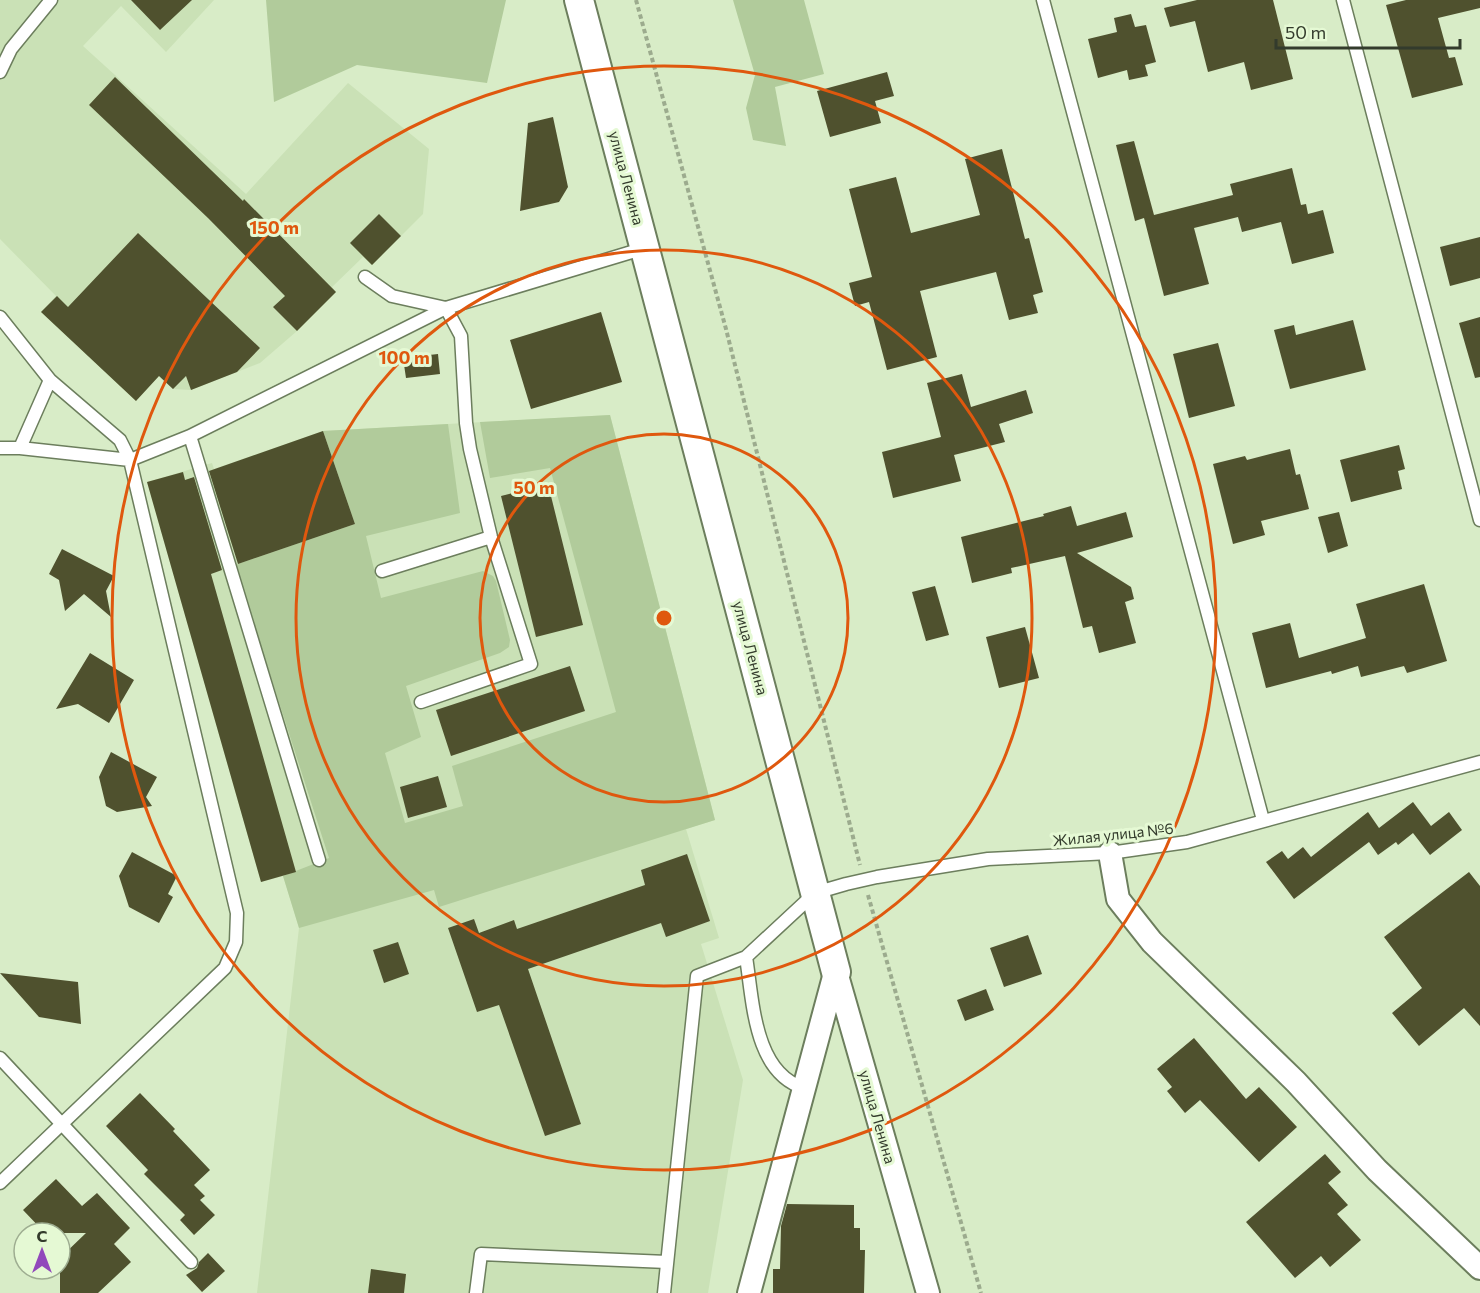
<svg xmlns="http://www.w3.org/2000/svg" width="1480" height="1293" viewBox="0 0 1480 1293" font-family="Commissioner,sans-serif">
	<rect width="100%" height="100%" fill="#d8ecc7"/>
	<path fill="#cae1b6" d="M 0,0 L 214,0 L 166,52 L 121,6 L 83,46 L 246,194 L 348,83 L 429,149 L 423,214 L 372,265 L 363,257 L 332,287 L 336,292 L 297,331 L 260,363 L 191,390 L 173,389 L 159,376 L 136,401 L 41,312 L 56,296 L 0,239 Z
		M 610,415 L 715,820 L 686,829 L 719,938 L 701,944 L 743,1080 L 708,1293 L 257,1293 L 299,928 L 283,876 L 261,882 L 147,482 L 212,463 L 214,469 L 323,431 Z"/>
	<path fill="#b1cb9b" d="M 266,0 L 506,0 L 487,83 L 357,65 L 274,102 Z
		M 733,0 L 804,0 L 824,74 L 775,87 L 786,146 L 753,140 L 746,108 L 755,75 Z
		M 610,415 L 715,820 L 439,907 L 434,890 L 299,928 L 283,876 L 329,858 L 235,565 L 355,524 L 323,431 L 448,424 L 460,513 L 366,536 L 381,598 L 483,571 L 493,576 L 496,581 L 510,640 L 509,647 L 500,653 L 406,686 L 421,737 L 385,753 L 405,823 L 463,806 L 452,766 L 616,712 L 550,468 L 490,478 L 480,422 Z"/>
	<path fill="#4f512e" d="M 131,0 L 192,0 L 160,30 Z
		M 1197,0 L 1273,0 L 1293,79 L 1251,90 L 1244,62 L 1208,72 L 1195,21 L 1170,27 L 1164,8 Z
		M 1406,0 L 1480,0 L 1480,8 L 1438,18 L 1449,58 L 1455,57 L 1463,85 L 1412,98 L 1386,5 Z
		M 1131,14 L 1135,27 L 1146,25 L 1156,62 L 1145,65 L 1148,76 L 1129,80 L 1127,70 L 1098,78 L 1088,39 L 1117,32 L 1114,18 Z
		M 887,72 L 894,96 L 875,101 L 881,123 L 830,137 L 817,91 Z
		M 115,77 L 243,201 L 244,199 L 336,292 L 297,331 L 273,307 L 285,296 L 208,218 L 89,105 Z
		M 553,117 L 568,187 L 559,202 L 520,211 L 528,123 Z
		M 1134,141 L 1154,215 L 1233,195 L 1230,184 L 1292,168 L 1301,205 L 1306,204 L 1308,214 L 1323,210 L 1334,253 L 1292,264 L 1281,222 L 1242,232 L 1238,217 L 1194,228 L 1209,284 L 1164,296 L 1144,218 L 1135,221 L 1116,145 Z
		M 1002,149 L 1025,239 L 1029,238 L 1043,292 L 1033,295 L 1038,313 L 1009,320 L 996,272 L 920,291 L 937,357 L 887,370 L 869,302 L 855,306 L 849,283 L 872,277 L 849,189 L 896,177 L 911,233 L 980,215 L 965,159 Z
		M 379,214 L 401,236 L 372,265 L 350,243 Z
		M 138,233 L 260,348 L 237,372 L 191,390 L 186,376 L 173,389 L 159,376 L 136,401 L 41,312 L 57,296 L 68,307 Z
		M 1480,237 L 1480,278 L 1450,286 L 1440,247 Z
		M 601,312 L 622,382 L 531,409 L 510,340 Z
		M 1480,317 L 1480,377 L 1475,378 L 1459,323 Z
		M 1353,320 L 1366,370 L 1290,389 L 1274,330 L 1294,325 L 1296,335 Z
		M 1218,343 L 1235,406 L 1189,418 L 1173,354 Z
		M 438,354 L 440,374 L 406,378 L 403,358 Z
		M 962,374 L 971,407 L 1026,390 L 1033,413 L 999,424 L 1005,442 L 954,455 L 961,481 L 893,498 L 882,452 L 941,437 L 927,383 Z
		M 323,431 L 355,524 L 238,564 L 209,471 Z
		M 1399,445 L 1405,469 L 1398,471 L 1402,489 L 1351,502 L 1340,460 Z
		M 1290,449 L 1296,475 L 1300,474 L 1309,509 L 1261,521 L 1265,535 L 1233,544 L 1213,464 L 1245,456 L 1247,460 Z
		M 183,472 L 185,480 L 194,477 L 222,570 L 211,574 L 296,872 L 261,882 L 147,482 Z
		M 548,484 L 583,625 L 536,637 L 501,496 Z
		M 1071,506 L 1077,526 L 1126,512 L 1133,537 L 1077,553 L 1131,587 L 1134,599 L 1125,602 L 1136,643 L 1099,653 L 1092,626 L 1083,628 L 1065,556 L 1011,568 L 1012,573 L 972,583 L 961,537 L 1044,516 L 1043,514 Z
		M 1339,512 L 1348,546 L 1328,553 L 1318,517 Z
		M 62,549 L 114,576 L 106,591 L 111,617 L 84,594 L 65,611 L 59,580 L 49,574 Z
		M 1424,584 L 1447,661 L 1407,673 L 1404,666 L 1361,677 L 1358,666 L 1332,674 L 1331,671 L 1266,688 L 1252,633 L 1290,623 L 1299,658 L 1366,638 L 1356,604 Z
		M 935,586 L 949,635 L 926,641 L 912,592 Z
		M 1025,627 L 1039,678 L 999,688 L 986,637 Z
		M 90,653 L 134,680 L 109,723 L 78,704 L 56,709 Z
		M 570,666 L 585,711 L 451,756 L 436,710 Z
		M 111,752 L 157,777 L 146,797 L 152,806 L 117,812 L 106,806 L 99,777 Z
		M 438,776 L 447,807 L 408,818 L 400,787 Z
		M 1413,802 L 1431,826 L 1449,812 L 1462,830 L 1430,855 L 1413,833 L 1398,845 L 1396,842 L 1378,855 L 1369,842 L 1294,899 L 1266,862 L 1282,851 L 1288,859 L 1303,847 L 1311,857 L 1368,812 L 1379,828 Z
		M 132,852 L 177,876 L 168,894 L 173,897 L 159,923 L 129,907 L 119,876 Z
		M 687,854 L 710,921 L 666,937 L 661,923 L 528,969 L 581,1124 L 545,1136 L 499,1005 L 477,1012 L 448,928 L 474,919 L 479,933 L 514,920 L 517,929 L 645,885 L 641,870 Z
		M 1469,872 L 1480,886 L 1480,1026 L 1464,1008 L 1419,1046 L 1392,1013 L 1422,988 L 1384,937 Z
		M 1028,935 L 1042,974 L 1004,987 L 990,948 Z
		M 398,942 L 409,974 L 384,983 L 373,950 Z
		M 0,973 L 78,982 L 81,1024 L 39,1017 Z
		M 986,989 L 994,1010 L 965,1021 L 957,1000 Z
		M 1194,1038 L 1246,1099 L 1259,1087 L 1297,1127 L 1259,1162 L 1200,1100 L 1185,1113 L 1167,1091 L 1172,1087 L 1157,1069 Z
		M 140,1093 L 175,1129 L 173,1131 L 210,1170 L 194,1185 L 205,1196 L 200,1200 L 215,1215 L 194,1235 L 180,1220 L 185,1215 L 144,1174 L 148,1170 L 106,1126 Z
		M 1325,1154 L 1341,1172 L 1328,1183 L 1348,1205 L 1337,1214 L 1361,1240 L 1330,1267 L 1321,1256 L 1295,1278 L 1246,1222 Z
		M 56,1179 L 82,1206 L 97,1193 L 130,1228 L 114,1244 L 131,1262 L 98,1293 L 60,1293 L 60,1258 L 86,1233 L 45,1233 L 23,1210 Z
		M 787,1204 L 854,1205 L 854,1228 L 860,1228 L 860,1250 L 865,1250 L 864,1293 L 773,1293 L 773,1269 L 780,1269 L 781,1226 Z
		M 208,1253 L 225,1271 L 202,1292 L 186,1275 L 197,1268 L 199,1262 Z
		M 371,1269 L 406,1274 L 404,1293 L 368,1293 Z"/>
	<g fill="none" stroke-linecap="round" stroke-linejoin="round">
		<g stroke="#6c7e5d" stroke-width="15">
			<path id="service" d="M 1043,0 L 1263,820
				M 1343,0 L 1480,520
				M 0,72 L 11,49 L 51,0
				M 365,277 L 392,296 L 446,308 L 461,336 L 466,423 L 470,449 L 491,537 L 531,664 L 421,702
				M 0,317 L 50,380 L 20,448
				M 50,380 L 120,440 L 130,460
				M 190,436 L 319,860
				M 0,448 L 20,448 L 130,460
				M 382,571 L 491,537
				M 746,957 C 753,1001 754,1073 804,1088
				M 0,1058 L 191,1262
				M 0,1183 L 225,968 L 236,942 L 237,913 L 130,460 L 190,436 L 446,308 L 645,248
				M 476,1293 L 481,1254 L 667,1262
				M 664,1293 L 697,976 L 746,957 L 815,893 L 846,884 L 877,877 L 988,859 L 1110,853 L 1187,842 L 1480,762"/>
		</g>
		<g stroke="#6c7e5d" stroke-width="26">
			<path id="minor" d="M 1110,853 L 1118,899 L 1152,942 L 1296,1082 L 1377,1170 L 1480,1268
				M 836,972 L 928,1293
				M 749,1293 L 835,973"/>
		</g>
		<g stroke="#6c7e5d" stroke-width="32">
			<path id="tertiary" d="M 579,0 L 836,972"/>
		</g>
		<path stroke="#9cab8e" stroke-width="4" stroke-dasharray="4.5 3" stroke-linecap="butt" d="M 636,0 L 726,329 L 860,865
			M 868,895 L 981,1293"/>
		<use href="#service" stroke="#fff" stroke-width="12"/>
		<use href="#minor" stroke="#fff" stroke-width="22"/>
		<use href="#tertiary" stroke="#fff" stroke-width="28"/>
	</g>
	<g fill="none" stroke="#df580e" stroke-width="3">
		<circle cx="664" cy="618" r="184"/>
		<circle cx="664" cy="618" r="368"/>
		<circle cx="664" cy="618" r="552"/>
	</g>
	<g text-anchor="middle" stroke-width="6" stroke-linejoin="round" paint-order="stroke">
		<g font-size="15" fill="#333b2c" stroke="#e5f9d4">
			<text transform="translate(626 178) rotate(75)" y="5">улица Ленина</text>
			<text transform="translate(750 648) rotate(75)" y="5">улица Ленина</text>
			<text transform="translate(1113 835) rotate(-6)" y="5">Жилая улица №6</text>
			<text transform="translate(877 1117) rotate(74)" y="5">улица Ленина</text>
		</g>
	</g>
	<circle cx="664" cy="618" r="9" fill="#df580e" stroke="#e5f9d4" stroke-width="3"/>
	<g font-size="18" text-anchor="middle" font-weight="bold" fill="#df580e" stroke="#e5f9d4" stroke-width="6" stroke-linejoin="round" paint-order="stroke">
		<text x="274" y="234">150 m</text>
		<text x="404" y="364">100 m</text>
		<text x="534" y="494">50 m</text>
	</g>
	<g transform="translate(42 1251)"><circle r="28" fill="#e5f9d4" stroke="#9ead91" stroke-width="1.5"/>
	<path d="M0-4.5L10 22L0 15L-10 22Z" fill="#9148bb"/>
	<text y="-9" font-size="16" font-weight="bold" text-anchor="middle" fill="#333b2c">С</text>
	</g>
	<path d="M1276 39v9h184v-9" fill="none" stroke="#333b2c" stroke-width="3"/>
	<text x="1285" y="39" font-size="18" fill="#333b2c" stroke="#e5f9d4" stroke-width="4.5" paint-order="stroke">50 m</text>
</svg>
